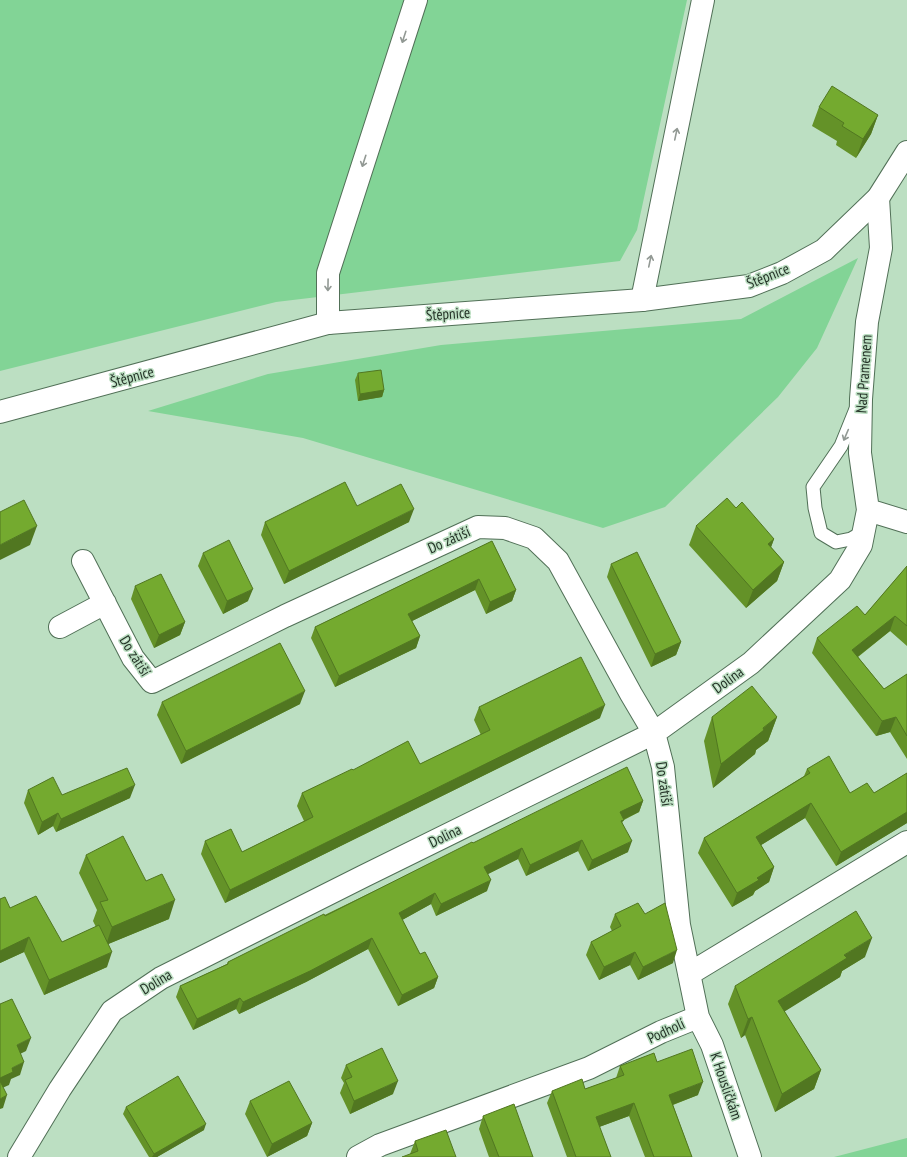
<svg xmlns="http://www.w3.org/2000/svg" width="907" height="1157" viewBox="0 0 907 1157" font-family="'PT Sans Narrow',sans-serif">
	<rect width="100%" height="100%" fill="#bcdfc2"/>
	<path fill="#82d496" d="M 0,0 L 687,0 L 637,230 L 620,261 L 276,302 L 0,371 Z
		M 858,258 L 817,348 L 778,397 L 665,507 L 603,528 L 303,438 L 148,411 L 268,374 L 441,345 L 741,319 Z
		M 907,1138 L 907,1157 L 834,1157 Z"/>
	<g fill="none" stroke-linecap="round" stroke-linejoin="round">
		<g stroke="#517057" stroke-width="15">
			<path id="lane" d="M 856,409 L 841,446 L 813,487 L 815,508 L 821,533 L 836,542 L 851,539 L 863,532"/>
		</g>
		<g stroke="#517057" stroke-width="24">
			<path id="street" d="M 642,300 L 703,0
				M 328,323 L 328,273 L 416,0
				M 868,510 L 907,522
				M 83,561 L 133,658 L 152,682 L 285,616 L 478,527 L 505,528 L 534,538 L 558,561 L 631,694 L 654,733 L 663,767 L 679,925 L 698,1017 L 661,1032 L 589,1068 L 380,1145 L 358,1157
				M 60,627 L 105,603
				M 689,974 L 907,842
				M 698,1017 L 712,1045 L 750,1157
				M 19,1157 L 60,1089 L 112,1011 L 161,978 L 364,876 L 654,733 L 751,663 L 840,580 L 861,545 L 868,510 L 860,453 L 861,399 L 867,322 L 881,248 L 878,198"/>
		</g>
		<g stroke="#517057" stroke-width="24">
			<path id="secondary" d="M 0,412 L 328,323 L 642,300 L 749,286 L 782,273 L 824,250 L 878,198 L 907,152"/>
		</g>
		<use href="#lane" stroke="#fff" stroke-width="13"/>
		<use href="#street" stroke="#fff" stroke-width="22"/>
		<use href="#secondary" stroke="#fff" stroke-width="22"/>
	</g>
	<path fill="#649228" d="M 819,107 L 878,115 L 871,134 L 856,158 L 836,145 L 837,141 L 812,126 Z
		M 358,373 L 384,390 L 382,397 L 358,401 L 355,380 Z
		M 357,506 L 409,522 L 284,584 L 261,535 L 265,522 Z
		M 736,508 L 774,539 L 771,547 L 784,562 L 777,581 L 746,608 L 689,545 L 696,526 Z
		M 492,541 L 516,590 L 512,601 L 486,614 L 475,590 L 412,621 L 420,636 L 416,648 L 335,687 L 311,638 L 315,627 Z
		M 203,553 L 248,601 L 223,614 L 198,566 Z
		M 611,564 L 681,642 L 676,655 L 651,667 L 607,577 Z
		M 907,566 L 907,646 L 890,631 L 858,657 L 884,689 L 907,674 L 907,759 L 890,732 L 876,736 L 812,653 L 817,638 L 865,615 Z
		M 135,586 L 185,622 L 180,635 L 154,648 L 131,599 Z
		M 162,702 L 300,704 L 181,764 L 157,715 Z
		M 479,707 L 600,718 L 225,903 L 201,854 L 205,841 L 242,852 L 304,821 L 297,806 L 302,793 L 353,770 L 420,764 L 481,735 L 474,720 Z
		M 712,717 L 777,717 L 768,741 L 756,750 L 755,754 L 713,788 L 704,741 Z
		M 807,769 L 850,793 L 874,793 L 907,773 L 907,823 L 836,866 L 805,818 L 761,845 L 774,867 L 769,882 L 755,891 L 753,895 L 732,907 L 698,853 L 704,838 L 804,776 Z
		M 28,790 L 62,795 L 130,798 L 56,832 L 53,826 L 38,835 L 24,803 Z
		M 643,801 L 639,812 L 624,820 L 622,823 L 628,852 L 588,871 L 578,851 L 526,876 L 518,859 L 488,874 L 487,891 L 436,916 L 431,904 L 402,920 L 420,954 L 438,977 L 434,988 L 398,1006 L 368,949 L 306,982 L 239,1014 L 236,1009 L 193,1030 L 176,997 L 180,986 L 227,964 L 228,962 L 473,843 Z
		M 86,855 L 146,881 L 169,919 L 108,944 L 107,967 L 44,995 L 24,952 L 0,963 L 0,899 L 10,908 L 62,942 L 96,927 L 93,921 L 97,910 L 79,873 Z
		M 615,914 L 673,963 L 638,980 L 630,965 L 599,980 L 586,955 L 591,942 L 612,931 L 610,927 Z
		M 865,957 L 842,971 L 840,977 L 784,1011 L 821,1070 L 814,1089 L 775,1112 L 745,1035 L 741,1038 L 728,1004 L 735,986 Z
		M 657,1062 L 698,1095 L 673,1105 L 692,1157 L 645,1157 L 629,1116 L 599,1127 L 611,1157 L 567,1157 L 547,1103 L 552,1091 L 585,1089 L 616,1078 L 620,1066 Z
		M 346,1065 L 393,1094 L 350,1114 L 340,1093 L 344,1083 L 341,1078 Z
		M 250,1101 L 312,1123 L 307,1136 L 267,1157 L 245,1114 Z
		M 126,1107 L 204,1130 L 157,1157 L 149,1157 L 123,1114 Z
		M 483,1116 L 533,1157 L 489,1157 L 479,1129 Z
		M 415,1141 L 456,1157 L 410,1154 Z"/>
	<path fill="#517721" d="M 878,115 L 871,134 L 856,158 L 863,139 Z
		M 384,390 L 382,397 L 358,401 L 360,394 Z
		M 414,509 L 409,522 L 284,584 L 289,571 Z
		M 37,526 L 30,545 L 0,560 L 0,545 Z
		M 774,539 L 767,558 L 768,544 Z
		M 784,562 L 777,581 L 746,608 L 753,590 Z
		M 479,579 L 475,590 L 404,625 L 408,614 Z
		M 253,589 L 248,601 L 223,614 L 227,601 Z
		M 516,590 L 512,601 L 486,614 L 490,602 Z
		M 895,616 L 890,631 L 847,665 L 852,650 Z
		M 185,622 L 180,635 L 154,648 L 159,635 Z
		M 420,636 L 416,648 L 335,687 L 339,676 Z
		M 681,642 L 676,655 L 651,667 L 655,654 Z
		M 305,691 L 300,704 L 181,764 L 186,751 Z
		M 605,705 L 600,718 L 225,903 L 230,890 Z
		M 777,717 L 768,741 L 756,750 L 755,754 L 713,788 L 721,764 Z
		M 896,717 L 890,732 L 876,736 L 882,721 Z
		M 135,785 L 130,798 L 56,832 L 61,819 Z
		M 643,801 L 639,812 L 616,823 L 620,812 Z
		M 811,803 L 805,818 L 750,852 L 756,837 Z
		M 907,812 L 907,823 L 836,866 L 841,852 Z
		M 58,813 L 53,826 L 38,835 L 42,822 Z
		M 582,840 L 578,851 L 526,876 L 530,865 Z
		M 632,841 L 628,852 L 588,871 L 592,860 Z
		M 522,848 L 518,859 L 480,878 L 484,867 Z
		M 774,867 L 769,882 L 755,891 L 753,895 L 732,907 L 737,893 L 757,878 Z
		M 491,880 L 487,891 L 436,916 L 441,904 Z
		M 435,893 L 431,904 L 395,924 L 399,913 Z
		M 175,900 L 169,919 L 106,945 L 112,927 Z
		M 29,937 L 24,952 L 0,963 L 0,951 Z
		M 372,938 L 368,949 L 306,982 L 239,1014 L 243,1002 Z
		M 872,938 L 865,957 L 842,971 L 840,977 L 771,1020 L 778,1001 L 844,955 Z
		M 677,950 L 673,963 L 638,980 L 643,967 Z
		M 112,952 L 107,967 L 44,995 L 49,980 Z
		M 635,952 L 630,965 L 599,980 L 604,967 Z
		M 438,977 L 434,988 L 398,1006 L 402,995 Z
		M 240,998 L 236,1009 L 193,1030 L 197,1019 Z
		M 752,1017 L 745,1035 L 741,1038 L 748,1019 Z
		M 31,1038 L 26,1051 L 12,1058 L 17,1045 Z
		M 24,1062 L 20,1075 L 11,1079 L 9,1085 L 0,1089 L 0,1078 L 12,1068 Z
		M 821,1070 L 814,1089 L 775,1112 L 782,1094 Z
		M 398,1081 L 393,1094 L 350,1114 L 354,1101 Z
		M 703,1082 L 698,1095 L 664,1108 L 669,1095 Z
		M 7,1095 L 3,1108 L 0,1109 L 0,1099 Z
		M 634,1103 L 629,1116 L 591,1130 L 596,1117 Z
		M 312,1123 L 307,1136 L 267,1157 L 272,1144 Z
		M 206,1124 L 204,1130 L 157,1157 L 152,1157 L 154,1154 Z"/>
	<path fill="#74aa2f" stroke="#517721" d="M 832,86 L 878,115 L 863,139 L 842,126 L 844,123 L 819,107 Z
		M 381,370 L 384,390 L 360,394 L 358,373 Z
		M 345,482 L 357,506 L 401,484 L 414,509 L 289,571 L 265,522 Z
		M 727,498 L 736,508 L 742,502 L 774,539 L 768,544 L 784,562 L 753,590 L 696,526 Z
		M 24,500 L 37,526 L 0,545 L 0,512 Z
		M 229,540 L 253,589 L 227,601 L 203,553 Z
		M 492,541 L 516,590 L 490,602 L 479,579 L 408,614 L 420,636 L 339,676 L 315,627 Z
		M 637,552 L 681,642 L 655,654 L 611,564 Z
		M 907,566 L 907,626 L 895,616 L 852,650 L 884,689 L 907,674 L 907,736 L 896,717 L 882,721 L 817,638 L 857,606 L 865,615 Z
		M 161,574 L 185,622 L 159,635 L 135,586 Z
		M 280,643 L 305,691 L 186,751 L 162,702 Z
		M 581,657 L 605,705 L 230,890 L 205,841 L 231,829 L 242,852 L 313,817 L 302,793 L 352,769 L 353,770 L 408,741 L 420,764 L 490,730 L 479,707 Z
		M 752,686 L 777,717 L 763,728 L 764,730 L 721,764 L 712,717 Z
		M 829,756 L 850,793 L 867,783 L 874,793 L 907,773 L 907,812 L 841,852 L 811,803 L 756,837 L 774,867 L 757,878 L 759,880 L 737,893 L 704,838 L 810,773 L 807,769 Z
		M 627,767 L 643,801 L 620,812 L 624,820 L 621,821 L 632,841 L 592,860 L 582,840 L 530,865 L 522,848 L 484,867 L 491,880 L 441,904 L 435,893 L 399,913 L 420,954 L 425,952 L 438,977 L 402,995 L 372,938 L 310,971 L 243,1002 L 240,998 L 197,1019 L 180,986 L 228,964 L 228,962 L 324,914 L 325,916 L 472,842 L 473,843 Z
		M 127,768 L 135,785 L 61,819 L 58,813 L 42,822 L 28,790 L 53,777 L 62,795 Z
		M 123,836 L 146,881 L 162,874 L 175,900 L 112,927 L 100,902 L 108,900 L 86,855 Z
		M 36,896 L 62,942 L 99,925 L 112,952 L 49,980 L 29,937 L 0,951 L 0,899 L 5,897 L 10,908 Z
		M 638,903 L 645,914 L 665,903 L 677,950 L 643,967 L 635,952 L 604,967 L 591,942 L 621,926 L 615,914 Z
		M 856,911 L 872,938 L 844,955 L 847,958 L 778,1001 L 821,1070 L 782,1094 L 752,1017 L 748,1019 L 735,986 Z
		M 12,999 L 31,1038 L 17,1045 L 24,1062 L 12,1068 L 13,1072 L 0,1078 L 0,1004 Z
		M 382,1048 L 398,1081 L 354,1101 L 345,1080 L 352,1077 L 346,1065 Z
		M 692,1049 L 703,1082 L 669,1095 L 692,1157 L 654,1157 L 634,1103 L 596,1117 L 611,1157 L 576,1157 L 552,1091 L 582,1079 L 585,1089 L 624,1075 L 620,1066 L 654,1053 L 657,1062 Z
		M 178,1076 L 206,1124 L 154,1154 L 126,1107 Z
		M 0,1081 L 7,1095 L 0,1099 Z
		M 289,1081 L 312,1123 L 272,1144 L 250,1101 Z
		M 514,1104 L 533,1157 L 499,1157 L 483,1116 Z
		M 446,1130 L 456,1157 L 402,1157 L 418,1151 L 415,1141 Z"/>
	<defs><path id="oneway-shaft" d="M-6 0H5M1.5-3L5.5 0L1.5 3" fill="none" stroke-width="1.6" stroke-linecap="round" stroke-linejoin="round"/></defs>
	<g stroke="#929994">
		<use href="#oneway-shaft" transform="translate(404 37) rotate(108)"/>
		<use href="#oneway-shaft" transform="translate(676 134) rotate(-78)"/>
		<use href="#oneway-shaft" transform="translate(364 161) rotate(108)"/>
		<use href="#oneway-shaft" transform="translate(650 261) rotate(-78)"/>
		<use href="#oneway-shaft" transform="translate(328 285) rotate(91)"/>
		<use href="#oneway-shaft" transform="translate(846 435) rotate(113)"/>
	</g>
	<g text-anchor="middle" stroke-width="3" stroke-linejoin="round" paint-order="stroke">
		<g font-size="15" fill="#253328" stroke="#bcdfc2">
			<text transform="translate(768 276) rotate(-22)" y="5">Štěpnice</text>
			<text transform="translate(448 314) rotate(-4)" y="5">Štěpnice</text>
			<text transform="translate(864 374) rotate(-86)" y="5">Nad Pramenem</text>
			<text transform="translate(132 377) rotate(-15)" y="5">Štěpnice</text>
			<text transform="translate(449 540) rotate(-24)" y="5">Do zátiší</text>
			<text transform="translate(135 656) rotate(58)" y="5">Do zátiší</text>
			<text transform="translate(728 680) rotate(-36)" y="5">Dolina</text>
			<text transform="translate(664 784) rotate(82)" y="5">Do zátiší</text>
			<text transform="translate(445 836) rotate(-26)" y="5">Dolina</text>
			<text transform="translate(156 982) rotate(-31)" y="5">Dolina</text>
			<text transform="translate(666 1031) rotate(-25)" y="5">Podholí</text>
			<text transform="translate(726 1086) rotate(71)" y="5">K Housličkám</text>
		</g>
	</g>
</svg>
